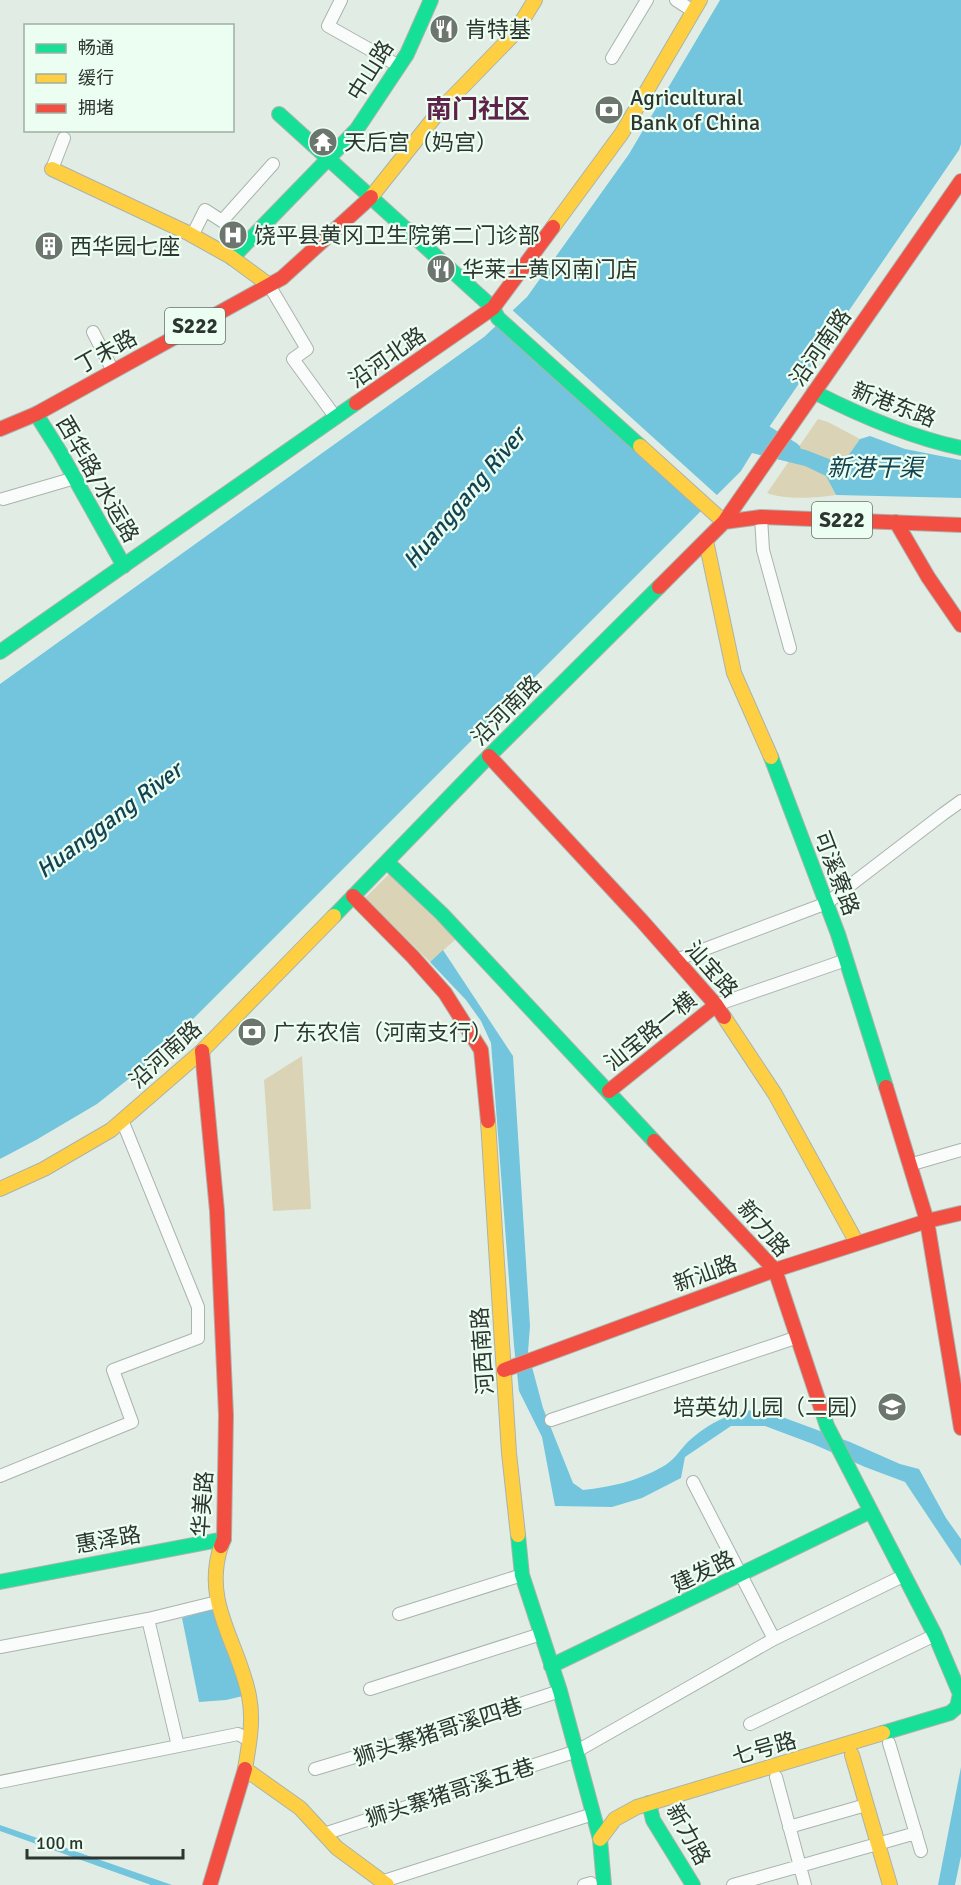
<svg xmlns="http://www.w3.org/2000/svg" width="961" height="1885" viewBox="0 0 961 1885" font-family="Signika,'Noto Sans SC',sans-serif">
	<rect width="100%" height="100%" fill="#e1ede4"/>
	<path fill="#dad3b5" d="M 818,419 L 828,422 L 860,439 L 842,464 L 832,461 L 826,476 L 836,495 C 817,498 785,500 767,493 Z
		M 389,874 L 456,939 L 430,962 L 365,898 Z
		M 302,1056 L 311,1209 L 273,1211 L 264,1080 Z"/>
	<path fill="#72c5dc" d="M 720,0 L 961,0 L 961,144 L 959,150 L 761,439 L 806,450 L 842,464 L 860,439 L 870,436 L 905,449 L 961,460 L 961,498 L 836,495 L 826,476 L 805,466 L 752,453 L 741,471 L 150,1062 L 97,1104 L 36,1140 L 0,1159 L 0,684 L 484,337 L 527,297 L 629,154 Z
		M 443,950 L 513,1056 L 530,1326 L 528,1352 L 543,1408 L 573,1483 L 583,1490 C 612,1487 637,1481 662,1467 C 672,1462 678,1453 685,1445 C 703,1426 736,1408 763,1410 L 850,1442 L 900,1464 L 919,1469 L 946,1518 L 961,1539 L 961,1566 L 905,1482 L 865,1467 L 813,1444 L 765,1426 L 731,1426 L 685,1457 L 681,1478 L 642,1498 L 612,1507 L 555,1506 L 542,1437 L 519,1391 L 514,1346 L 491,1043 L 481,1021 L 466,1000 L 430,962 Z
		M 213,1609 L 243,1696 L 226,1700 L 199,1702 L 182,1618 Z
		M 961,1767 L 961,1856 L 955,1885 L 938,1885 Z
		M 0,1825 L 172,1885 L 151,1885 L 0,1831 Z"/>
	<path fill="#e1ede4" d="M 510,308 L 719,497 L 704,512 L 494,323 Z"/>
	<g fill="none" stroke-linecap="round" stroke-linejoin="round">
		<path stroke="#72c5dc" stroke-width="18" d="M 744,421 L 792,451"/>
		<g stroke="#aab3ad" stroke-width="14">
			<path id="street" d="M 341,0 L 328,26 L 399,66
				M 676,0 L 693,11
				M 612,58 L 647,0
				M 52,169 L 64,138
				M 192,236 L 205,210 L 222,221 L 273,164
				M 269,285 L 307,349 L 293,359 L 336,418
				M 93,332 L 113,371
				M 3,499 L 75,478
				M 761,517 L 763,550 L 790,648
				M 676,960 L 827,903 L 943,814 L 961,801
				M 716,1005 L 846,960
				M 909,1165 L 961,1150
				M 551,1420 L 798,1337
				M 0,1476 L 132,1422 L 113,1370 L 198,1338 L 198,1307 L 122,1120
				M 693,1482 L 774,1639
				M 399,1614 L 522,1575
				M 0,1647 L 148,1619
				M 370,1689 L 541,1634
				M 750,1724 L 935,1635
				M 889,1743 L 921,1851
				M 178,1746 L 148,1619 L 217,1602
				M 315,1769 L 411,1740 L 560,1691
				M 776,1777 L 805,1885
				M 0,1782 L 238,1734 L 249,1740
				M 789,1827 L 866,1805
				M 324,1834 L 577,1751 L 774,1639 L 905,1575
				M 384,1881 L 593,1814
				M 584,1885 L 591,1883
				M 733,1885 L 916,1833"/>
		</g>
		<g stroke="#aab3ad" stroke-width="16">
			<path id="fast" d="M 279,114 L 493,308 L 498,318 L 640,446
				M 232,258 L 357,129 L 407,54 L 431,0
				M 814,392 C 861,416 909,437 961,448
				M 36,414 L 60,452 L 124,566
				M 0,652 L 356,403
				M 771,757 L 838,934 L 886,1087
				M 387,862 L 442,914 L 654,1141
				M 334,916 L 489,756 L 659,587
				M 822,1411 L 827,1426 L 935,1635 L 960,1694 L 957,1707 L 950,1713 L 883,1733
				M 518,1535 L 522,1575 L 560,1691 L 600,1839 L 604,1885
				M 0,1582 L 224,1539
				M 551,1666 L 871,1511
				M 649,1803 L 653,1820 L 693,1885"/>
		</g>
		<g stroke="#aab3ad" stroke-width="16">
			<path id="slow" d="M 52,169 L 188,233 L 231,257 L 269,285
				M 371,197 L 441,109 L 514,34 L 535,0
				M 553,227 L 622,133 L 700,0
				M 640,446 L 724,522
				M 706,541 L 734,673 L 771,757
				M 724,1017 L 775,1094 L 857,1243
				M 488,1121 L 509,1453 L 518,1535
				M 0,1189 L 44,1169 L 111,1130 L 202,1051 L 334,916
				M 221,1546 C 202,1604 239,1643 249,1696 C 254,1720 249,1745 245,1769 L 300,1808 L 337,1848 L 387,1885
				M 852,1755 L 890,1885
				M 600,1839 L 615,1819 L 637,1807 L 883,1733"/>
		</g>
		<g stroke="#aab3ad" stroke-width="16">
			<path id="jam" d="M 356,403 L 493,308 L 553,227
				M 0,429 L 36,414 L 282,278 L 371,197
				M 724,522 L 761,517 L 961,525
				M 896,522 L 928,577 L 961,625
				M 659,587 L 724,522 L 961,181
				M 489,756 L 642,921 L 716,1005 L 724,1017
				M 353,896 L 413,957 L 445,993 L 481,1050 L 488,1121
				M 202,1051 L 217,1211 L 226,1415 L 224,1539 L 221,1546
				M 886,1087 L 927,1221 L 961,1428
				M 609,1091 L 716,1005
				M 654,1141 L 775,1270 L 822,1411
				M 504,1370 L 775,1270 L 927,1221 L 961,1213
				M 210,1885 L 245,1769"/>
		</g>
		<use href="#street" stroke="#fafcfb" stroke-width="12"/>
		<use href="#fast" stroke="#16e098" stroke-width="14"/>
		<use href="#slow" stroke="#ffcf43" stroke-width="14"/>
		<use href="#jam" stroke="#f24e42" stroke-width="14"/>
	</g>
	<defs>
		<g id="restaurant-disc" transform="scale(1.5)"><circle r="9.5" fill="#6c756e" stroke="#ecfef1"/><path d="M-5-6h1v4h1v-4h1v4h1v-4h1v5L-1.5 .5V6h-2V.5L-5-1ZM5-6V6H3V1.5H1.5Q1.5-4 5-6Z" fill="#fff"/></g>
		<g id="bank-disc" transform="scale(1.5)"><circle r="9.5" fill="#6c756e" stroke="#ecfef1"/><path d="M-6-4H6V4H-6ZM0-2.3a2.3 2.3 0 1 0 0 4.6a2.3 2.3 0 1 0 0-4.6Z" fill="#fff"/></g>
		<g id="temple-disc" transform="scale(1.5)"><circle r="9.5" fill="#6c756e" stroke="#ecfef1"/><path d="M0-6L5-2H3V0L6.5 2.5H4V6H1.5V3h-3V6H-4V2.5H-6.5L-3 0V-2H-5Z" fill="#fff"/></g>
		<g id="hospital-disc" transform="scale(1.5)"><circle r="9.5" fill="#6c756e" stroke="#ecfef1"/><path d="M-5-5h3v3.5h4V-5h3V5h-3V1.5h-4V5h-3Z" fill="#fff"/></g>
		<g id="building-disc" transform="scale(1.5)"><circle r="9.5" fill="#6c756e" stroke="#ecfef1"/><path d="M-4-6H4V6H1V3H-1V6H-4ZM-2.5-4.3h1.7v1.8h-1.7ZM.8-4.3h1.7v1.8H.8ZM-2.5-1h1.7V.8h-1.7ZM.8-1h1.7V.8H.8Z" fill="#fff"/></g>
		<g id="school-disc" transform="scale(1.5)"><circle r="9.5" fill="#6c756e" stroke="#ecfef1"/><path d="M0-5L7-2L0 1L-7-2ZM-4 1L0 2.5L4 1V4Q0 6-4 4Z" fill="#fff"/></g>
	</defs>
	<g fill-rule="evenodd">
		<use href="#restaurant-disc" x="444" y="29"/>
		<use href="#bank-disc" x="609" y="110"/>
		<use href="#temple-disc" x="323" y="142"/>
		<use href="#hospital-disc" x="233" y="235"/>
		<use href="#building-disc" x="49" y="246"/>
		<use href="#restaurant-disc" x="441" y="269"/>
		<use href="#bank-disc" x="252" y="1032"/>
		<use href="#school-disc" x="892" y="1407"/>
	</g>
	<g text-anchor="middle" stroke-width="4.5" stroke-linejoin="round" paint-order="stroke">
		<g fill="#ecfef1" stroke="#667169" stroke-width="1.5">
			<rect x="165" y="308" width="60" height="36" rx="4.5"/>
			<rect x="812" y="502" width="60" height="36" rx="4.5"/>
		</g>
		<g font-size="21" font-weight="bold" fill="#2d352f">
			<text x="195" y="333">S222</text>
			<text x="842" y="527">S222</text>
		</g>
		<g font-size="22" fill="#2d352f" stroke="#ecfef1" text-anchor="start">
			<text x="465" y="37">肯特基</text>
			<text x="630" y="105">Agricultural<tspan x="630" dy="25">Bank of China</tspan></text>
			<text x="344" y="150">天后宫（妈宫）</text>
			<text x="254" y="243">饶平县黄冈卫生院第二门诊部</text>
			<text x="70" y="254">西华园七座</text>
			<text x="462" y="277">华莱士黄冈南门店</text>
			<text x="273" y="1040">广东农信（河南支行）</text>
			<text x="871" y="1415" text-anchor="end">培英幼儿园（二园）</text>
		</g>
		<g font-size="22" fill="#2d352f" stroke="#ecfef1">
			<text transform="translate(370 70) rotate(-58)" y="8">中山路</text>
			<text transform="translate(820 347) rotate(-55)" y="8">沿河南路</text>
			<text transform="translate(106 351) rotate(-29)" y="8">丁未路</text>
			<text transform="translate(387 357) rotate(-35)" y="8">沿河北路</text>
			<text transform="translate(894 404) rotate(21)" y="8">新港东路</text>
			<text transform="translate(98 479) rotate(60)" y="8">西华路/水运路</text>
			<text transform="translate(506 710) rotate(-45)" y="8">沿河南路</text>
			<text transform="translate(837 873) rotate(69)" y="8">可溪寮路</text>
			<text transform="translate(712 969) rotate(49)" y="8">汕宝路</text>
			<text transform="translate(650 1031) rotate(-39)" y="8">汕宝路一横</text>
			<text transform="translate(165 1054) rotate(-42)" y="8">沿河南路</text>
			<text transform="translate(764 1228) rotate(49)" y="8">新力路</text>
			<text transform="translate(705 1273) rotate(-20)" y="8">新汕路</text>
			<text transform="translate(482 1351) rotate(-94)" y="8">河西南路</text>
			<text transform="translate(202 1504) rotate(-86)" y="8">华美路</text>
			<text transform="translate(108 1539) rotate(-10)" y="8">惠泽路</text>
			<text transform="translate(703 1571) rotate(-26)" y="8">建发路</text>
			<text transform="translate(438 1731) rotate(-18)" y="8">狮头寨猪哥溪四巷</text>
			<text transform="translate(764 1748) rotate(-16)" y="8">七号路</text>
			<text transform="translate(450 1792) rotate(-18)" y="8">狮头寨猪哥溪五巷</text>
			<text transform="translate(689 1834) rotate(61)" y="8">新力路</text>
		</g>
		<g font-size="24" font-style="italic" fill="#134353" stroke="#ecfef1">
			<text x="875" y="476">新港干渠</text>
			<text transform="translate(464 498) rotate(-50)" y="8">Huanggang River</text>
			<text transform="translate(109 820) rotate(-37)" y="8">Huanggang River</text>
		</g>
		<g font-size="26" font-weight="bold" fill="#5f234a" stroke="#ecfef1">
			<text x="478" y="118">南门社区</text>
		</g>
	</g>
	<rect x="24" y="24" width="210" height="108" fill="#ecfef1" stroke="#a0aea3" stroke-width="1.5"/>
	<rect x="36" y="44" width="30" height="9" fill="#16e098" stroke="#a0aea3" stroke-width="1.5"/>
	<text x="78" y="54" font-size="18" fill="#2d352f">畅通</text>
	<rect x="36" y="74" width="30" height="9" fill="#ffcf43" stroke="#a0aea3" stroke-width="1.5"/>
	<text x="78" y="84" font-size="18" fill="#2d352f">缓行</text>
	<rect x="36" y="104" width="30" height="9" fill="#f24e42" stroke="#a0aea3" stroke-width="1.5"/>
	<text x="78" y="114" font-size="18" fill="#2d352f">拥堵</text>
	<path d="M27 1849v9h156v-9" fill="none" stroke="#2d352f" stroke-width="3"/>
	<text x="36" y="1849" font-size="18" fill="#2d352f" stroke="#ecfef1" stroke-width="4.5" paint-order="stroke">100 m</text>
</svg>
